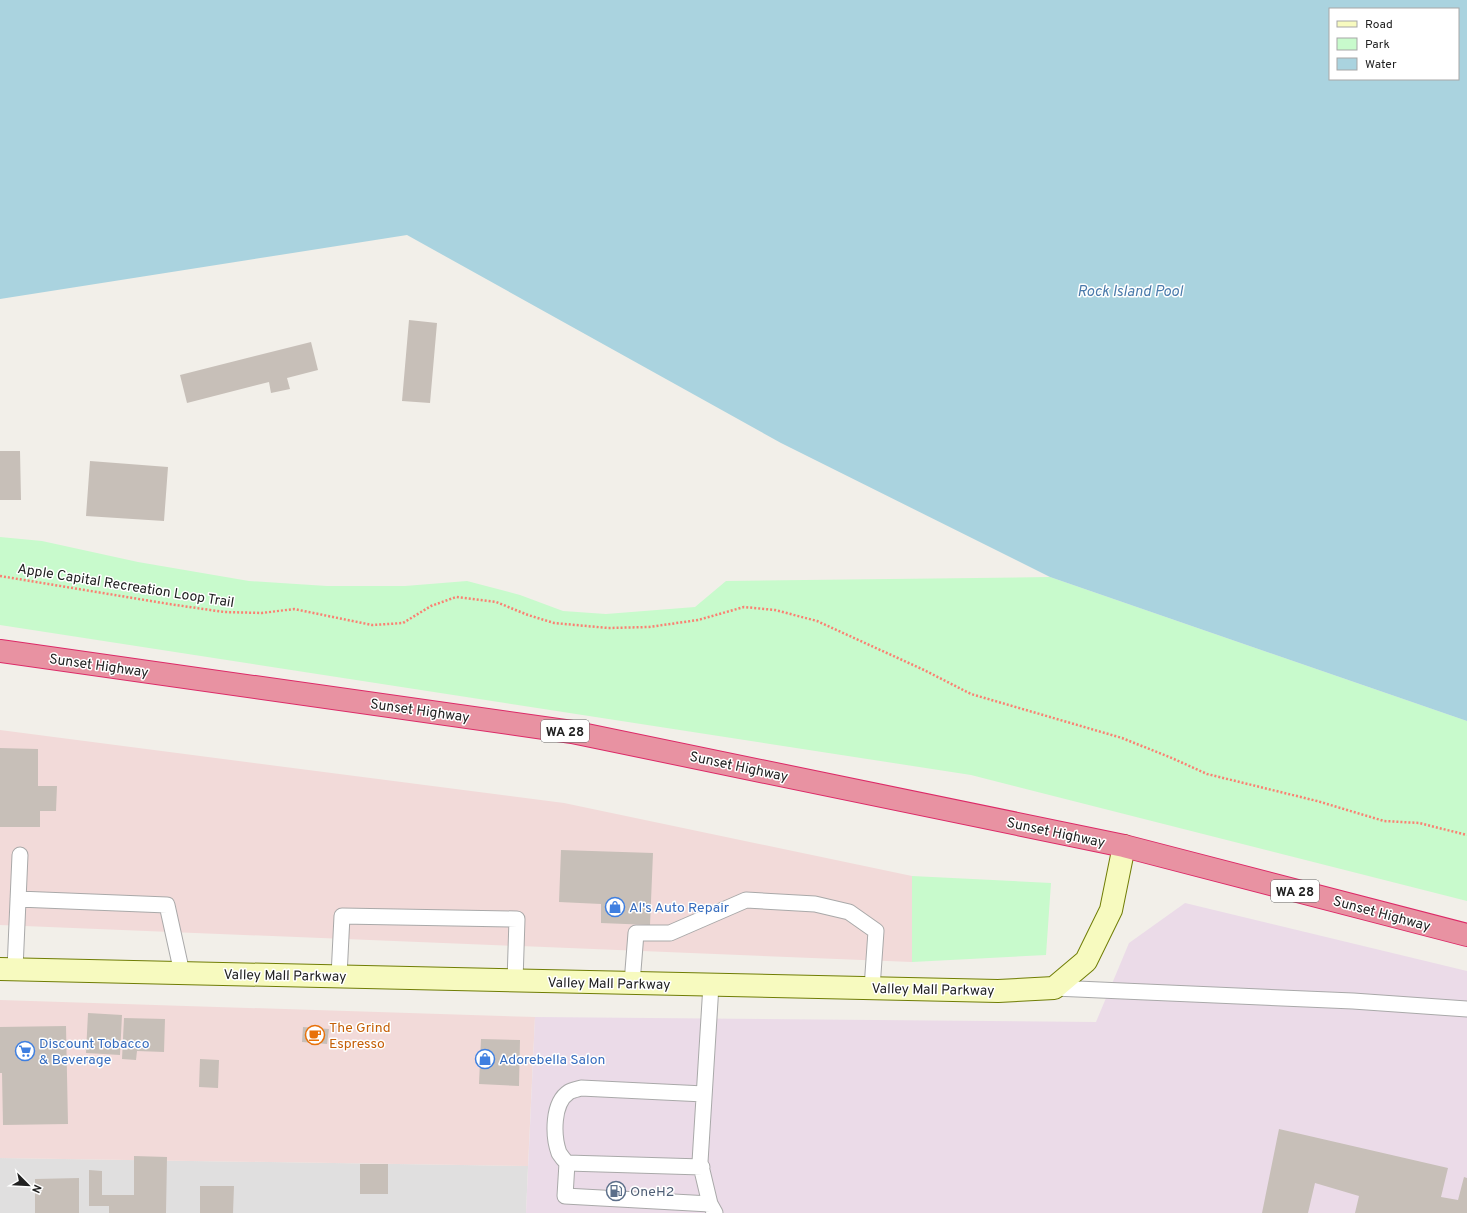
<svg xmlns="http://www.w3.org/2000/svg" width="1467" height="1213" viewBox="0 0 1467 1213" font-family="Overpass,sans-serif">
	<rect width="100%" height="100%" fill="#f2efe9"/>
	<path fill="#e0dfdf" d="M 0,1158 L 528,1166 L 526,1213 L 0,1213 Z"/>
	<path fill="#f2dad9" d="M 0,730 L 564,803 L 912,876 L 912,962 L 0,925 Z
		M 0,1000 L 535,1017 L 528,1166 L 0,1158 Z"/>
	<path fill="#ebdbe8" d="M 1185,903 L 1467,971 L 1467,1213 L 526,1213 L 535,1017 L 1096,1022 L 1129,943 Z"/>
	<path fill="#c8facc" d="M 0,537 L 42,541 L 138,562 L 249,581 L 327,586 L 405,586 L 467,581 L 520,595 L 563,611 L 606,614 L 695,607 L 726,581 L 1050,577 L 1467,721 L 1467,901 L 971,775 L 0,625 Z
		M 912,876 L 1051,883 L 1046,955 L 912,962 Z"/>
	<path fill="#aad3df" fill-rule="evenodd" d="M 0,0 L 1467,0 L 1467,721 L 1050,577 L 781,443 L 407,235 L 0,299 ZM 1330,9 L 1458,9 L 1458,79 L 1330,79 Z"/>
	<path fill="#c7bfb8" d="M 409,320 L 437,323 L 430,403 L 402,401 Z
		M 311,342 L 318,370 L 287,378 L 290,389 L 271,393 L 269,382 L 187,403 L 180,375 Z
		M 0,451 L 20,451 L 21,500 L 0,500 Z
		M 90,461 L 168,467 L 164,521 L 86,516 Z
		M 0,748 L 38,749 L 38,786 L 57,786 L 56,811 L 40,811 L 40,827 L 0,827 Z
		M 561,850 L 653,853 L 650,925 L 601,923 L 601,904 L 559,902 Z
		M 88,1013 L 122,1015 L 120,1055 L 86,1053 Z
		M 124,1018 L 165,1019 L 164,1052 L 137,1051 L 136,1060 L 122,1059 Z
		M 66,1026 L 68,1124 L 3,1125 L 2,1073 L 0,1073 L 0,1027 Z
		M 303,1027 L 329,1029 L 327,1044 L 302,1042 Z
		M 481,1039 L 520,1040 L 519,1086 L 479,1084 Z
		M 200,1059 L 219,1060 L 218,1088 L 199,1087 Z
		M 1279,1129 L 1448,1168 L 1441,1197 L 1458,1200 L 1464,1177 L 1467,1178 L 1467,1213 L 1355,1213 L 1359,1196 L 1315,1183 L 1308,1213 L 1262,1213 Z
		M 134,1156 L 167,1157 L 166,1213 L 109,1213 L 109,1206 L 89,1206 L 89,1170 L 102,1171 L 102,1195 L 134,1195 Z
		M 360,1164 L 388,1164 L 388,1194 L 360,1194 Z
		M 79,1178 L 79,1213 L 35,1213 L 35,1179 Z
		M 200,1186 L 234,1186 L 233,1213 L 200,1213 Z"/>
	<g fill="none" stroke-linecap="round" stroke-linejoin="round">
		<g stroke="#a9a9a9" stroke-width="17">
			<path id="lane" d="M 18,899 L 167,905 L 182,973
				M 15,969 L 20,855
				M 339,976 L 342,916 L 517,919 L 515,981
				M 632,983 L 636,933 L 670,933 L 746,900 L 815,904 L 849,912 L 876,931 L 872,988
				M 711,985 L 700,1162 L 710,1204 L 715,1213
				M 1054,988 L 1353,1001 L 1467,1009
				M 567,1163 L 565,1196 L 710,1204
				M 702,1167 L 567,1163 C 564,1160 561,1156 559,1153 C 553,1136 552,1103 569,1092 C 572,1090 578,1089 581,1088 L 704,1094"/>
		</g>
		<g stroke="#707d05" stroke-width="24">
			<path id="secondary" d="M 0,969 L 998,991 L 1054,988 L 1086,961 L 1111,910 L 1124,846"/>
		</g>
		<g stroke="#dc2a67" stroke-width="24">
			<path id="highway" d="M 0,651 L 572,732 L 1124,846 L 1467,935"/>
		</g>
		<path stroke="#fa8072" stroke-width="2.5" stroke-dasharray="2 2" stroke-linecap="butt" d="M 0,576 L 169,604 L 224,612 L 262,613 L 294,609 L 372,625 L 403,623 L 431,606 L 456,597 L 496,602 L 528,615 L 554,623 L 608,628 L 649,627 L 698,620 L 744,607 L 775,610 L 817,621 L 924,670 L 971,694 L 1122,738 L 1174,759 L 1207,774 L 1317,801 L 1384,821 L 1419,823 L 1467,835"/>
		<use href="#lane" stroke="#fff" stroke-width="15"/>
		<use href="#secondary" stroke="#f7fabf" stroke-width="22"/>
		<use href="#highway" stroke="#e892a2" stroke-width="22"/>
	</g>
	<defs>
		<g id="shop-ring" transform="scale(1)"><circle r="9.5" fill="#fff" stroke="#3f7fe0" stroke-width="1.5"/><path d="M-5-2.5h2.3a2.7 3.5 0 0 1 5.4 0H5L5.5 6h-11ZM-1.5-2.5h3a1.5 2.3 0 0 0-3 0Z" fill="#3f7fe0"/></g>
		<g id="cafe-ring" transform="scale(1)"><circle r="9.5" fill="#fff" stroke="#e8710a" stroke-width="1.5"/><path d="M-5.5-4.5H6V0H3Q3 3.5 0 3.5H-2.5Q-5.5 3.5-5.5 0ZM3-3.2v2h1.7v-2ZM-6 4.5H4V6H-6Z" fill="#e8710a"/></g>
		<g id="supermarket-ring" transform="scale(1)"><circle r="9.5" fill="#fff" stroke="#3f7fe0" stroke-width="1.5"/><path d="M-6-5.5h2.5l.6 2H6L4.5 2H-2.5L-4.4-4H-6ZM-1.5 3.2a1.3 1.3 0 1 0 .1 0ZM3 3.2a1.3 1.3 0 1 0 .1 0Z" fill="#3f7fe0"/></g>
		<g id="fuel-ring" transform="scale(1)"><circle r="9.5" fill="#fff" stroke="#5c6f8a" stroke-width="1.5"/><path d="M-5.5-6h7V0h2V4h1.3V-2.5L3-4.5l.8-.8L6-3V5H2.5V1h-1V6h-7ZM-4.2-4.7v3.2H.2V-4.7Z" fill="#5c6f8a"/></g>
	</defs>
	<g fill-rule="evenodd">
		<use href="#shop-ring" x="615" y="907"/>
		<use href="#cafe-ring" x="315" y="1035"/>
		<use href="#supermarket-ring" x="25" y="1051"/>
		<use href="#shop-ring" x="485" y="1059"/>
		<use href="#fuel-ring" x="616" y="1191"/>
	</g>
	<g text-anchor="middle" stroke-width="3" stroke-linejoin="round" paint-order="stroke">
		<g fill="#fff" stroke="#646464" stroke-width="1">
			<rect x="541" y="720" width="48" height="22" rx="3"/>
			<rect x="1271" y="880" width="48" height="22" rx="3"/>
		</g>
		<g font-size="13" font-weight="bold" fill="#222">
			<text x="565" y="736">WA 28</text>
			<text x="1295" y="896">WA 28</text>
		</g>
		<g font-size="14" fill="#222" stroke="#fff">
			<text transform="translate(126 585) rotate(9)" y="5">Apple Capital Recreation Loop Trail</text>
			<text transform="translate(99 665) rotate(8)" y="5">Sunset Highway</text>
			<text transform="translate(420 710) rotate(8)" y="5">Sunset Highway</text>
			<text transform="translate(739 766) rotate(12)" y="5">Sunset Highway</text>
			<text transform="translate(1056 832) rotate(12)" y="5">Sunset Highway</text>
			<text transform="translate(1382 913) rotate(15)" y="5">Sunset Highway</text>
			<text transform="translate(285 975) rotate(1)" y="5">Valley Mall Parkway</text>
			<text transform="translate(609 983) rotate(1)" y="5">Valley Mall Parkway</text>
			<text transform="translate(933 989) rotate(1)" y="5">Valley Mall Parkway</text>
		</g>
		<g font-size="14" fill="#366cbe" stroke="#fff" text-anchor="start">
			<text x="629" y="912">Al's Auto Repair</text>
			<text x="39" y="1048">Discount Tobacco<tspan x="39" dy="16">&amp; Beverage</tspan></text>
			<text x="499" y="1064">Adorebella Salon</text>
		</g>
		<g font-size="14" fill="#c56008" stroke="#fff" text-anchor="start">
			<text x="329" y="1032">The Grind<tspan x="329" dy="16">Espresso</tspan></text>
		</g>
		<g font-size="14" fill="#4e5e75" stroke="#fff" text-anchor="start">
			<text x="630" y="1196">OneH2</text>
		</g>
		<g font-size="15" font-style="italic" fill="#4a7aab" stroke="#fff">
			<text x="1130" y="296">Rock Island Pool</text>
		</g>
	</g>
	<rect x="1329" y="8" width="130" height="72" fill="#ffffff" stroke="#a7a7a7"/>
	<rect x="1337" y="21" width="20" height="6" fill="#f7fabf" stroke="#a7a7a7"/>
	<text x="1365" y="28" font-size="12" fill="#222222">Road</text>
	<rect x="1337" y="38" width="20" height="12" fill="#c8facc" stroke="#a7a7a7"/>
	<text x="1365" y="48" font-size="12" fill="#222222">Park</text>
	<rect x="1337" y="58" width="20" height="12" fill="#aad3df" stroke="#a7a7a7"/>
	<text x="1365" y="68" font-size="12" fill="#222222">Water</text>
	<g transform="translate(28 1185) rotate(114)" stroke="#ffffff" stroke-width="3" paint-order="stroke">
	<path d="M0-3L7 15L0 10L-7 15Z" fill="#222222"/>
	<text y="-6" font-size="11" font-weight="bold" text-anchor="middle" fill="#222222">N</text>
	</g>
</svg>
